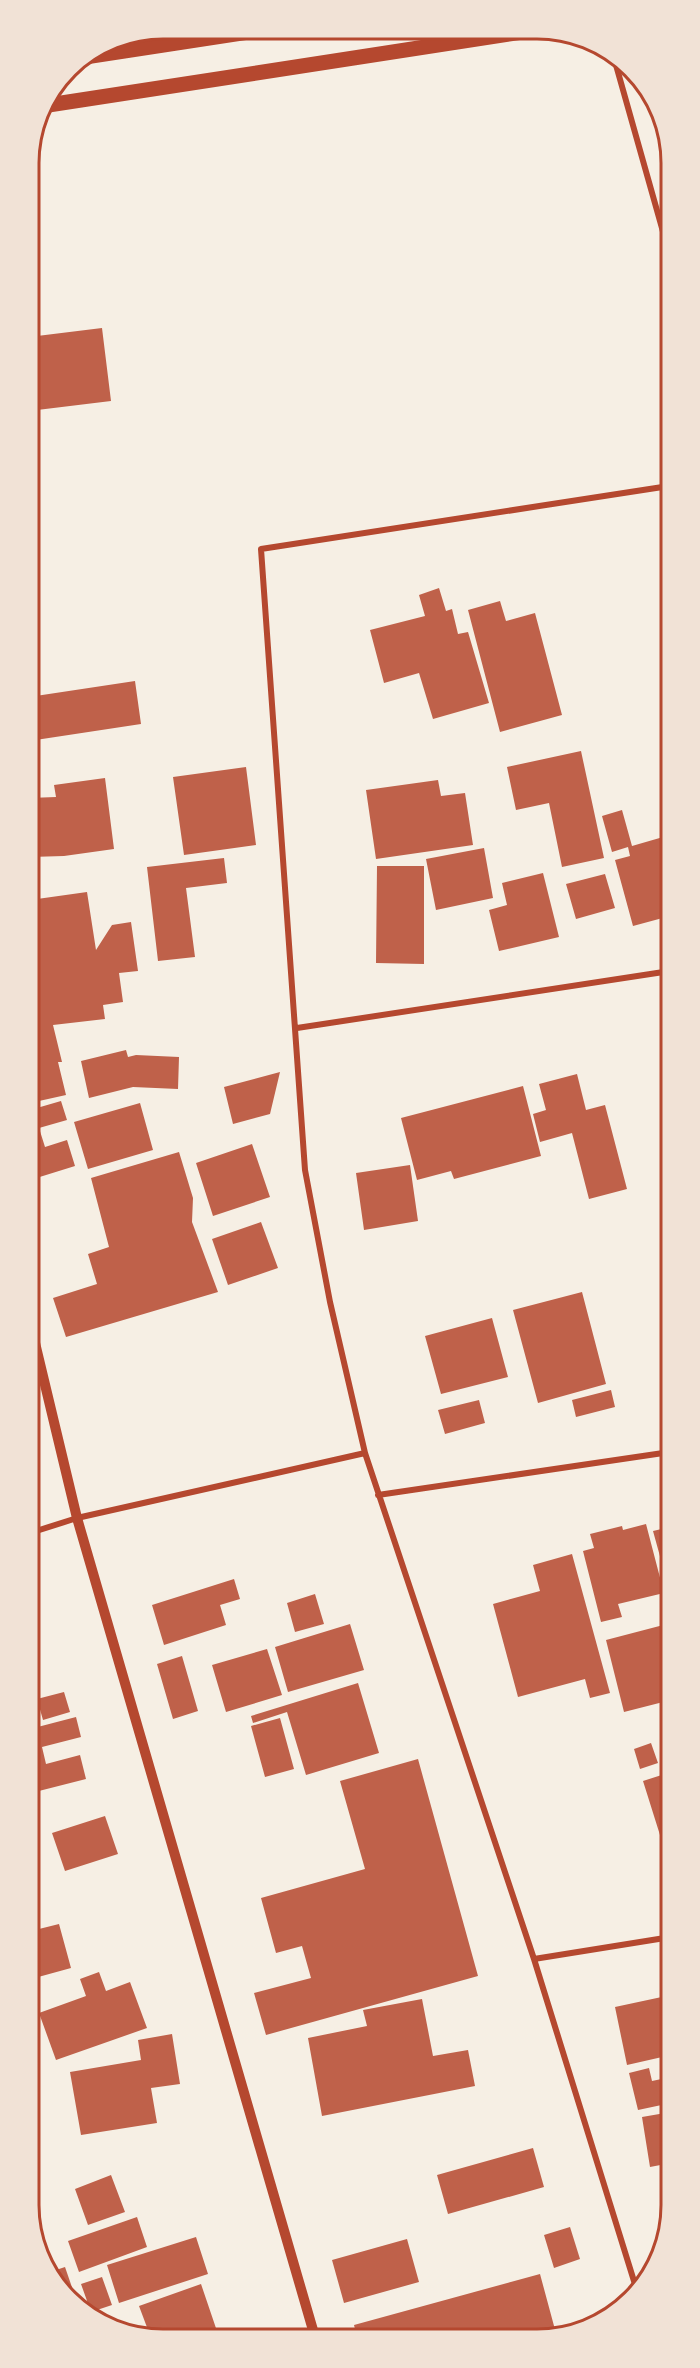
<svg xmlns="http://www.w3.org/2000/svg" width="700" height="2368" viewBox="0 0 700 2368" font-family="'Exo 2',sans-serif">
	<rect width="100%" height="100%" fill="#f6efe4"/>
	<path fill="#bf614a" d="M 102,328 L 111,401 L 29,411 L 29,337 Z
		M 439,588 L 446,611 L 452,609 L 458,634 L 468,632 L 489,703 L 433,719 L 419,673 L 384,683 L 370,630 L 425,616 L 419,595 Z
		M 500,601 L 506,621 L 535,613 L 562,715 L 500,732 L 468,610 Z
		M 135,681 L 141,724 L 29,741 L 29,697 Z
		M 581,751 L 604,858 L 562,867 L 549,803 L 516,810 L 507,767 Z
		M 246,767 L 256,845 L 184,855 L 173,777 Z
		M 105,778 L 114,849 L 64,856 L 30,857 L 29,798 L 56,797 L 54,785 Z
		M 438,780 L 441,796 L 465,793 L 473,845 L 376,859 L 366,790 Z
		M 622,810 L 632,846 L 670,835 L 670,916 L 633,926 L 615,860 L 630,856 L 628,847 L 612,852 L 602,816 Z
		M 484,848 L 493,898 L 436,910 L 426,859 Z
		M 224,858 L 227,883 L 186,888 L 195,957 L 158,961 L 147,867 Z
		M 377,866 L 424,866 L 424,964 L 376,963 Z
		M 543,873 L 559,937 L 499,951 L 489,910 L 507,905 L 502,883 Z
		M 605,874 L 615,908 L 576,919 L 566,884 Z
		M 87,892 L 96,950 L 112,925 L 131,922 L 138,971 L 119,973 L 123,1002 L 103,1005 L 105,1019 L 53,1025 L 62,1062 L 58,1062 L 66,1095 L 30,1103 L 30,1029 L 36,1027 L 35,1023 L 30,1024 L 30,900 Z
		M 126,1050 L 128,1057 L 136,1055 L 179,1057 L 178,1089 L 133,1087 L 89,1098 L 81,1061 Z
		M 280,1072 L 270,1114 L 233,1124 L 224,1087 Z
		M 577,1074 L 586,1110 L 605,1105 L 627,1189 L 589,1199 L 572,1133 L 540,1142 L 533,1114 L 546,1110 L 539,1084 Z
		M 523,1086 L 541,1156 L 454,1179 L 451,1171 L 417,1180 L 401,1118 Z
		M 61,1101 L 67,1120 L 39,1128 L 45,1147 L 67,1140 L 75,1166 L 30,1180 L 30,1110 Z
		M 140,1103 L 153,1150 L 88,1169 L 74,1122 Z
		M 252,1144 L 270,1197 L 213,1216 L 196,1163 Z
		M 179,1152 L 193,1198 L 192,1222 L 218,1292 L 66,1337 L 53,1298 L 97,1284 L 88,1254 L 109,1247 L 91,1178 Z
		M 410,1165 L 418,1221 L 364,1230 L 356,1173 Z
		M 261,1222 L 278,1268 L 228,1285 L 212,1239 Z
		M 582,1292 L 606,1384 L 538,1403 L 513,1310 Z
		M 492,1318 L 508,1377 L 441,1394 L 425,1336 Z
		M 611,1390 L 615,1407 L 576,1417 L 572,1400 Z
		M 479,1400 L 485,1423 L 445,1434 L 438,1410 Z
		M 646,1524 L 664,1593 L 618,1604 L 622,1617 L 601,1622 L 583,1551 L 594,1548 L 590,1534 L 622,1526 L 623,1530 Z
		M 670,1527 L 671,1558 L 661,1560 L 653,1531 Z
		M 572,1554 L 610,1693 L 590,1698 L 585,1679 L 518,1697 L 493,1604 L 540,1591 L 533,1565 Z
		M 671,1573 L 671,1598 L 670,1598 L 664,1575 Z
		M 234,1579 L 240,1599 L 220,1605 L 226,1625 L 164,1645 L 152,1605 Z
		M 315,1594 L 324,1624 L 295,1632 L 287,1603 Z
		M 671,1623 L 671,1700 L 624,1712 L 606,1640 Z
		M 350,1624 L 364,1670 L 288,1692 L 275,1647 Z
		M 267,1649 L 282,1695 L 226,1712 L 212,1665 Z
		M 182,1656 L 198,1711 L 173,1719 L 157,1664 Z
		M 358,1683 L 379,1753 L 306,1775 L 287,1712 L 253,1723 L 251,1716 Z
		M 64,1692 L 70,1712 L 43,1720 L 37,1699 Z
		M 76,1717 L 81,1737 L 42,1747 L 46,1764 L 80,1755 L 86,1779 L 31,1793 L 30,1729 Z
		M 280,1718 L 294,1769 L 265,1777 L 251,1726 Z
		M 651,1743 L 658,1763 L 640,1769 L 634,1749 Z
		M 418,1759 L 478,1976 L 266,2035 L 254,1993 L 311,1978 L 302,1946 L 276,1953 L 261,1898 L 365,1869 L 340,1781 Z
		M 671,1772 L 671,1849 L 665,1851 L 643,1781 Z
		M 105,1816 L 118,1854 L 65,1871 L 52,1833 Z
		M 59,1924 L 71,1968 L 31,1979 L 31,1931 Z
		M 99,1972 L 106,1991 L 130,1982 L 147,2028 L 56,2060 L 39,2013 L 86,1996 L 80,1979 Z
		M 671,1995 L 671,2055 L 627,2065 L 615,2007 Z
		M 422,1999 L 433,2056 L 468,2050 L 475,2086 L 322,2116 L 308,2038 L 367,2026 L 363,2010 Z
		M 172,2034 L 180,2084 L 151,2088 L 157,2123 L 81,2135 L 70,2072 L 141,2060 L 138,2040 Z
		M 649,2068 L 652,2081 L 671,2077 L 671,2103 L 638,2110 L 629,2073 Z
		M 671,2112 L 671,2163 L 650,2167 L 642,2117 Z
		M 533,2148 L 544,2187 L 448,2214 L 437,2175 Z
		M 111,2175 L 125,2212 L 88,2225 L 75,2189 Z
		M 137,2217 L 147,2247 L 79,2272 L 68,2241 Z
		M 570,2227 L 580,2259 L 554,2268 L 544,2235 Z
		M 196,2237 L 208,2274 L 119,2303 L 107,2265 Z
		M 407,2239 L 419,2282 L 344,2303 L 332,2260 Z
		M 65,2267 L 76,2299 L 71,2301 L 68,2300 L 53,2271 Z
		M 540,2274 L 557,2337 L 357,2337 L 354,2325 Z
		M 102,2277 L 112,2305 L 91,2312 L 81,2284 Z
		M 201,2284 L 219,2337 L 137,2337 L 133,2335 L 148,2330 L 139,2306 Z"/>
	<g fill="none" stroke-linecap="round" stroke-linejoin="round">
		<path stroke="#b5482f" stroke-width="4.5" d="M 158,30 L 163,42"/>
		<path stroke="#b5482f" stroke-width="6" d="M 614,58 L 669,253
			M 297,1028 L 670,971
			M 378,1495 L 670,1452
			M 30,1533 L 77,1518 L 365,1453
			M 534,1959 L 671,1937
			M 638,2294 L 534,1959 L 365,1453 L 330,1302 L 305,1170 L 261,549 L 669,486"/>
		<path stroke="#b5482f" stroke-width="10" d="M 30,1322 L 77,1518 L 315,2337"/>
		<path stroke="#b5482f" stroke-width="15" d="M 85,57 L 269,29
			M 42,106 L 529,31"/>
	</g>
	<path d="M0 0H700V2368H0ZM163 39H537A124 124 0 0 1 661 163V2205A124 124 0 0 1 537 2329H163A124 124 0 0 1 39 2205V163A124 124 0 0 1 163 39Z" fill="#f1e2d6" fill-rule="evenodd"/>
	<path fill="none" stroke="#b5482f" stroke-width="3" d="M163 39H537A124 124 0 0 1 661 163V2205A124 124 0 0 1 537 2329H163A124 124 0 0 1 39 2205V163A124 124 0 0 1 163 39Z"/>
</svg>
